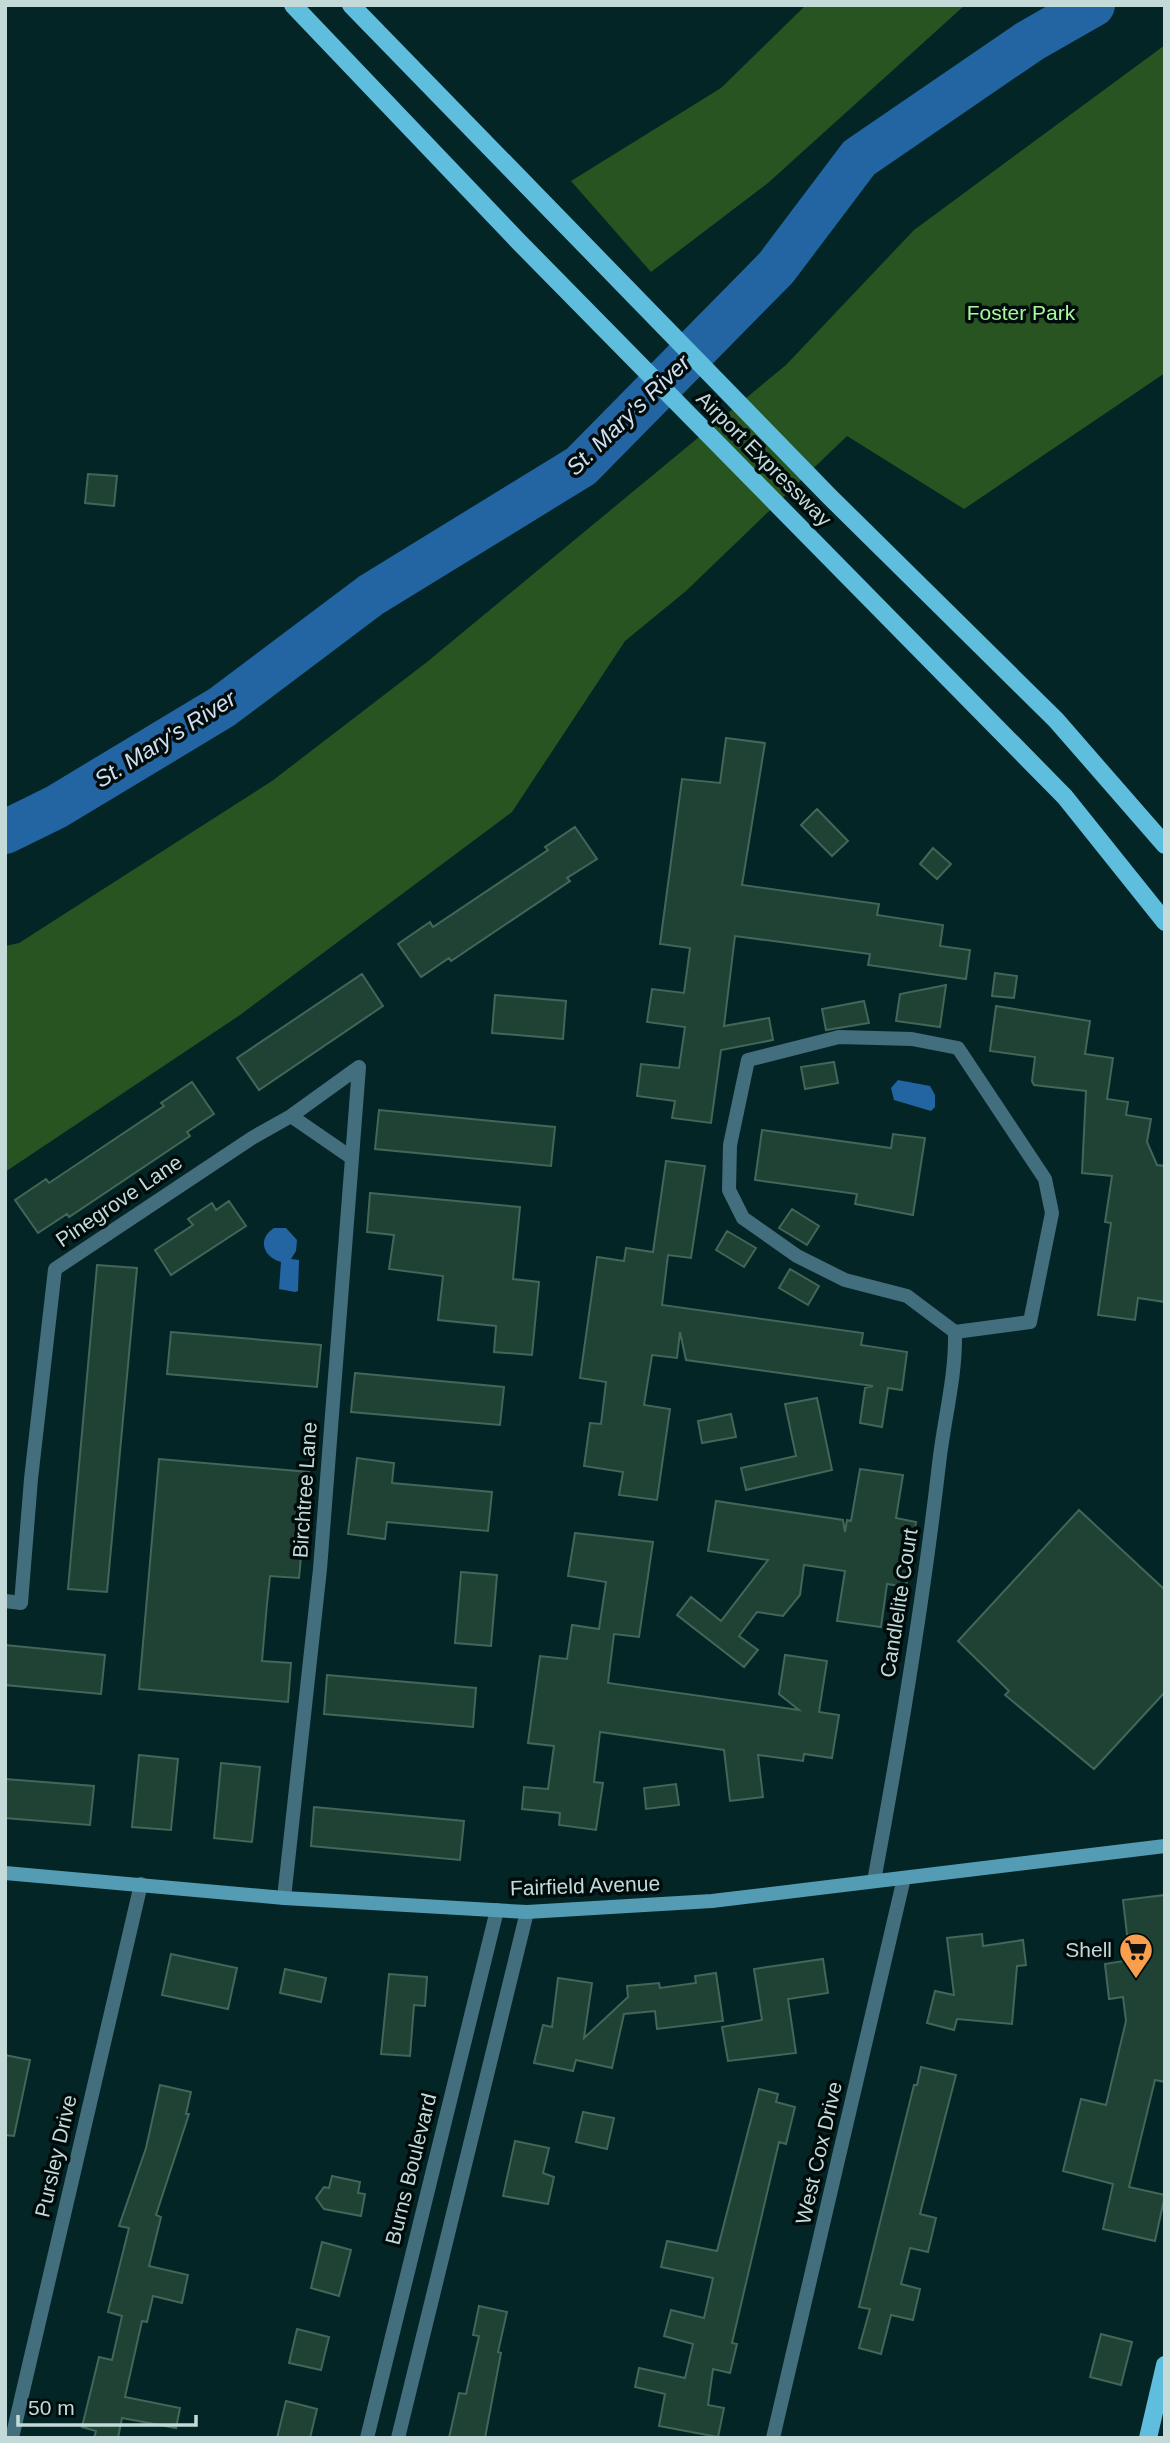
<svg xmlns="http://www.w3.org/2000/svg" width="1170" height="2443" viewBox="0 0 1170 2443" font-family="Arial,sans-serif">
	<rect width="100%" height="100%" fill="#042525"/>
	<path fill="#275420" d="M 806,5 L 965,5 L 768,183 L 651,272 L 571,181 L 721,88 Z
		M 1165,45 L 1165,373 L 964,509 L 847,436 L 686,591 L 625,641 L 512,812 L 240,1015 L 5,1172 L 5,946 L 19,943 L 272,781 L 427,662 L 786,365 L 914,230 Z"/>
	<path fill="#2265a2" d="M 898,1080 L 930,1086 L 935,1095 L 935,1107 L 931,1111 L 894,1100 L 891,1088 Z
		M 274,1228 L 286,1228 L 297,1240 L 296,1251 L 291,1259 L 299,1260 L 298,1291 L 295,1292 L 279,1289 L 281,1262 C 263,1257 257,1239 274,1228 Z"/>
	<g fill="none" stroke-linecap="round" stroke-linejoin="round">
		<path stroke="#2265a2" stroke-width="44" d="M 5,832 L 56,807 L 222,707 L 371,595 L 581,466 L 776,268 L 859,158 L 1030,41 L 1093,5"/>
	</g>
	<path fill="#1f4235" stroke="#426658" stroke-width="2" d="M 88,474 L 117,476 L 114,506 L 85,503 Z
		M 726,738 L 765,743 L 742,885 L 879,904 L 877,915 L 943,925 L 940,946 L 970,950 L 966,979 L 868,965 L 870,954 L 735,936 L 724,1026 L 769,1018 L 773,1040 L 721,1050 L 711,1123 L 672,1118 L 675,1101 L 637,1096 L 641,1064 L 679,1068 L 685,1027 L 647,1022 L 652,989 L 684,993 L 690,948 L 660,944 L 682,779 L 720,783 Z
		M 817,809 L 848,841 L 832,856 L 801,825 Z
		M 575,827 L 597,859 L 567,878 L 570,881 L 451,961 L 449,958 L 421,977 L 398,944 L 430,922 L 433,927 L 548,850 L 545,847 Z
		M 933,848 L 951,864 L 937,879 L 920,864 Z
		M 995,973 L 1017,976 L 1014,998 L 992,996 Z
		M 362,974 L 383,1006 L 259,1090 L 237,1058 Z
		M 946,985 L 940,1027 L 896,1021 L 900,994 Z
		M 495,995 L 566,1001 L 563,1039 L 492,1033 Z
		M 864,1001 L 869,1023 L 826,1030 L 822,1009 Z
		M 996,1006 L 1090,1021 L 1085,1054 L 1113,1058 L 1107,1099 L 1128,1102 L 1126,1115 L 1151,1119 L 1147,1142 L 1157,1165 L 1165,1166 L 1165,1302 L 1138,1298 L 1135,1320 L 1098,1315 L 1111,1223 L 1105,1222 L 1112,1176 L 1082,1173 L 1086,1091 L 1034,1085 L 1032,1081 L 1035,1057 L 990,1051 Z
		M 834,1062 L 838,1083 L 805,1089 L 801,1067 Z
		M 192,1082 L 214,1114 L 187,1132 L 190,1136 L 69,1217 L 67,1214 L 38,1233 L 15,1200 L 46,1179 L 49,1183 L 164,1106 L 161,1103 Z
		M 379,1110 L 555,1127 L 551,1166 L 375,1149 Z
		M 762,1130 L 891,1148 L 893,1134 L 925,1138 L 913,1215 L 855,1204 L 857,1194 L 755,1180 Z
		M 666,1161 L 705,1166 L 691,1258 L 668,1255 L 662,1305 L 863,1333 L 861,1345 L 907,1352 L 902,1390 L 888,1388 L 882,1427 L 860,1423 L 865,1388 L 873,1386 L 686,1360 L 680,1332 L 677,1358 L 652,1355 L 644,1405 L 670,1409 L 657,1500 L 619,1495 L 623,1472 L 584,1466 L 590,1423 L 601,1424 L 606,1382 L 580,1378 L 597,1257 L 624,1261 L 626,1248 L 653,1252 Z
		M 370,1193 L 520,1207 L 513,1279 L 539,1282 L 532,1355 L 494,1352 L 496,1326 L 438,1320 L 443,1276 L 389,1269 L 394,1235 L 367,1232 Z
		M 229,1201 L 246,1226 L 171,1275 L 155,1250 L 193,1225 L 188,1219 L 212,1203 L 216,1210 Z
		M 792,1209 L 819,1226 L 807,1245 L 779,1228 Z
		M 727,1231 L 756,1248 L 744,1267 L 716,1250 Z
		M 97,1265 L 137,1268 L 107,1592 L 68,1589 Z
		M 790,1269 L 819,1286 L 808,1305 L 779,1288 Z
		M 171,1332 L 321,1345 L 317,1387 L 167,1374 Z
		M 355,1373 L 504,1387 L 500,1425 L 351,1412 Z
		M 817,1398 L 832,1470 L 746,1490 L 741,1468 L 796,1456 L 785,1404 Z
		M 731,1414 L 736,1437 L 702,1443 L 698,1421 Z
		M 357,1458 L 394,1463 L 392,1483 L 492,1492 L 488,1531 L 387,1522 L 385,1539 L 348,1534 Z
		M 159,1459 L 309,1472 L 299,1578 L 270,1576 L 267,1604 L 262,1661 L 291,1663 L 288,1702 L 139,1689 Z
		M 860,1469 L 903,1475 L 896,1518 L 916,1522 L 906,1587 L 887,1584 L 881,1627 L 837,1621 L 845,1571 L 804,1565 L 800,1595 L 783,1616 L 757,1612 L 739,1636 L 758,1650 L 744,1667 L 677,1615 L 691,1597 L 721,1621 L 768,1560 L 708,1551 L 716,1501 L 843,1520 L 845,1532 L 847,1520 L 851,1521 Z
		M 1079,1510 L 1165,1590 L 1165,1692 L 1094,1769 L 1005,1695 L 1009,1691 L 958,1641 Z
		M 575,1533 L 653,1542 L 639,1637 L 614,1634 L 608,1683 L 799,1710 L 779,1694 L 785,1655 L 827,1661 L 819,1712 L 839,1715 L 832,1758 L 804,1754 L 803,1761 L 758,1755 L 763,1797 L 730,1801 L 724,1750 L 600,1732 L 594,1782 L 603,1783 L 596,1830 L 559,1825 L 560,1813 L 522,1809 L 524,1787 L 548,1789 L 554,1746 L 528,1743 L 540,1656 L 567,1659 L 572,1625 L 599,1629 L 606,1582 L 568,1576 Z
		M 461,1572 L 497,1575 L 491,1646 L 455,1643 Z
		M 5,1645 L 105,1655 L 101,1694 L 5,1685 Z
		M 327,1675 L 476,1688 L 473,1727 L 324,1714 Z
		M 139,1755 L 178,1759 L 171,1830 L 132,1827 Z
		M 221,1763 L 260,1767 L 252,1842 L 214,1838 Z
		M 5,1779 L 94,1786 L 90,1825 L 5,1818 Z
		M 676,1784 L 679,1805 L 646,1809 L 644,1788 Z
		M 314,1807 L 464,1821 L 460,1860 L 311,1846 Z
		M 1165,1895 L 1165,2082 L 1155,2080 L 1129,2187 L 1165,2195 L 1155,2241 L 1103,2229 L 1113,2184 L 1063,2171 L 1081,2099 L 1106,2105 L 1126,2021 L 1123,1997 L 1109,1999 L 1105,1964 L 1130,1960 L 1123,1900 Z
		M 982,1934 L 983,1946 L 1023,1940 L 1026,1965 L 1017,1966 L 1012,2024 L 957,2019 L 954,2030 L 927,2023 L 935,1991 L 954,1995 L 947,1938 Z
		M 171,1954 L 237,1968 L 228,2009 L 162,1995 Z
		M 823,1959 L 828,1993 L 788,1999 L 796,2053 L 728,2061 L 722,2027 L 762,2020 L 754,1969 Z
		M 285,1969 L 326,1978 L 321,2002 L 280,1993 Z
		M 716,1973 L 723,2021 L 657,2029 L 655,2011 L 624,2014 L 612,2068 L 576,2060 L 573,2071 L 534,2063 L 543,2025 L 552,2027 L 558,1978 L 592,1983 L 584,2038 L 628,1997 L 627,1986 L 659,1983 L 660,1988 L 696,1983 L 695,1976 Z
		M 389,1974 L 427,1977 L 425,2006 L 414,2005 L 410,2056 L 381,2054 Z
		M 5,2055 L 30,2060 L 14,2136 L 5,2135 Z
		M 921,2067 L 956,2075 L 920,2214 L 936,2218 L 928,2252 L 910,2248 L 901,2284 L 920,2289 L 913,2320 L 891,2315 L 881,2354 L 859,2348 L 870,2309 L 859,2307 L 914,2085 L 917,2085 Z
		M 160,2085 L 191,2092 L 186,2114 L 189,2114 L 156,2215 L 161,2217 L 149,2266 L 188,2275 L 182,2303 L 153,2296 L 147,2322 L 142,2321 L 125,2397 L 180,2408 L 176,2428 L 122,2418 L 118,2438 L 94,2438 L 96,2431 L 82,2427 L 99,2357 L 112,2360 L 122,2316 L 108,2312 L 129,2228 L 119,2226 L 146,2148 Z
		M 759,2089 L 778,2094 L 776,2102 L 795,2107 L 786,2144 L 779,2142 L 732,2343 L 737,2344 L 730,2373 L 713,2369 L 708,2405 L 724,2408 L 718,2437 L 659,2426 L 665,2394 L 635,2387 L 639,2368 L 685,2378 L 693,2344 L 664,2336 L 671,2310 L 704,2318 L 713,2278 L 661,2267 L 667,2241 L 717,2251 Z
		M 583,2112 L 614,2118 L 607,2149 L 576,2142 Z
		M 515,2141 L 549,2148 L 543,2173 L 554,2177 L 548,2204 L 503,2196 Z
		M 332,2176 L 360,2182 L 358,2193 L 365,2194 L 361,2216 L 324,2209 L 316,2198 L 324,2187 L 329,2188 Z
		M 322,2242 L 351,2250 L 339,2296 L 311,2288 Z
		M 479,2306 L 507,2312 L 498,2352 L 501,2353 L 485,2438 L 449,2438 L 459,2393 L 466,2394 L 479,2336 L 473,2335 Z
		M 297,2329 L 329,2337 L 321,2370 L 289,2363 Z
		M 1101,2334 L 1132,2342 L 1121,2385 L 1090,2377 Z
		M 286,2401 L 317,2409 L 310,2438 L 277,2438 Z"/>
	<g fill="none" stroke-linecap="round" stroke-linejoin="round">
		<path stroke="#436e7d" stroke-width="14" d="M 352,1158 L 359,1067
			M 5,1601 L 21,1603 L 31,1479 L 55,1269 L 252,1138 L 291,1116 L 359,1067
			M 874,1881 C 900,1742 923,1603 939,1464 C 944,1419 956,1377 955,1332 L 907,1296 L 845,1280 L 797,1256 L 743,1218 L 729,1190 L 730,1145 L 748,1060 L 839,1037 L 912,1039 L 958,1048 L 1045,1179 L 1052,1213 L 1030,1322 L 955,1332
			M 284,1898 L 320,1569 L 352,1158 L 291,1116
			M 12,2438 L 141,1884
			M 367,2438 L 497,1910
			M 398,2438 L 527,1912
			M 773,2438 L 904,1878"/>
		<path stroke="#549bb4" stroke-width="14" d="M 5,1873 L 284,1898 L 527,1912 L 712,1901 L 1165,1846"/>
		<path stroke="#5fbede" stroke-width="18" d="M 293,5 L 519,242 L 1065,797 L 1165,922
			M 351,5 L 829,496 L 1056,720 L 1165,845
			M 1148,2438 L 1165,2365"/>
	</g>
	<defs>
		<g id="supermarket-pin" transform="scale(1.75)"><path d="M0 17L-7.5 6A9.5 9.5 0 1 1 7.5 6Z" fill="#fa9f4e" stroke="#000c0c"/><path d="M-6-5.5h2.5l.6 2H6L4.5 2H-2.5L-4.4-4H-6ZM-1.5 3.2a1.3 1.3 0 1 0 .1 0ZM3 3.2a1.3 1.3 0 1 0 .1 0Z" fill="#111"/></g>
	</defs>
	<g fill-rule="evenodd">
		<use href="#supermarket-pin" x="1136" y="1950"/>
	</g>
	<g text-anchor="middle" stroke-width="7" stroke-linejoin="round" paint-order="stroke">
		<g font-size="21" fill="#a8f99c" stroke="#000c0c">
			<text x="1021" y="320">Foster Park</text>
		</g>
		<g font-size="21" fill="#c4dad9" stroke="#000c0c">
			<text transform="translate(764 459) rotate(45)" y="7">Airport Expressway</text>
			<text transform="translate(119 1201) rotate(-34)" y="7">Pinegrove Lane</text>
			<text transform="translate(305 1490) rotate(-86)" y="7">Birchtree Lane</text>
			<text transform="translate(899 1603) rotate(-81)" y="7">Candlelite Court</text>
			<text transform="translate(585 1886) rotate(-2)" y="7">Fairfield Avenue</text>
			<text transform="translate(819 2153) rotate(-77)" y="7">West Cox Drive</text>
			<text transform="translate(56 2156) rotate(-77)" y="7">Pursley Drive</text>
			<text transform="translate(411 2169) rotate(-76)" y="7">Burns Boulevard</text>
		</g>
		<g font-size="21" fill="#c4dad9" stroke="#000c0c" text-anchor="end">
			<text x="1112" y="1957">Shell</text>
		</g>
		<g font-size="23" font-style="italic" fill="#d0e0f2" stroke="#000c0c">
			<text transform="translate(628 415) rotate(-44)" y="8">St. Mary's River</text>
			<text transform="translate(165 739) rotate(-32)" y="8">St. Mary's River</text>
		</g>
	</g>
	<rect width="1170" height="2443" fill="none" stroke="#c4dad9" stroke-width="14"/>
	<path d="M18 2415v10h178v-10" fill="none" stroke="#c4dad9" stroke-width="3.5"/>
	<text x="28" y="2415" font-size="21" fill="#c4dad9" stroke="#000c0c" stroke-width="5" paint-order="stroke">50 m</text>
</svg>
